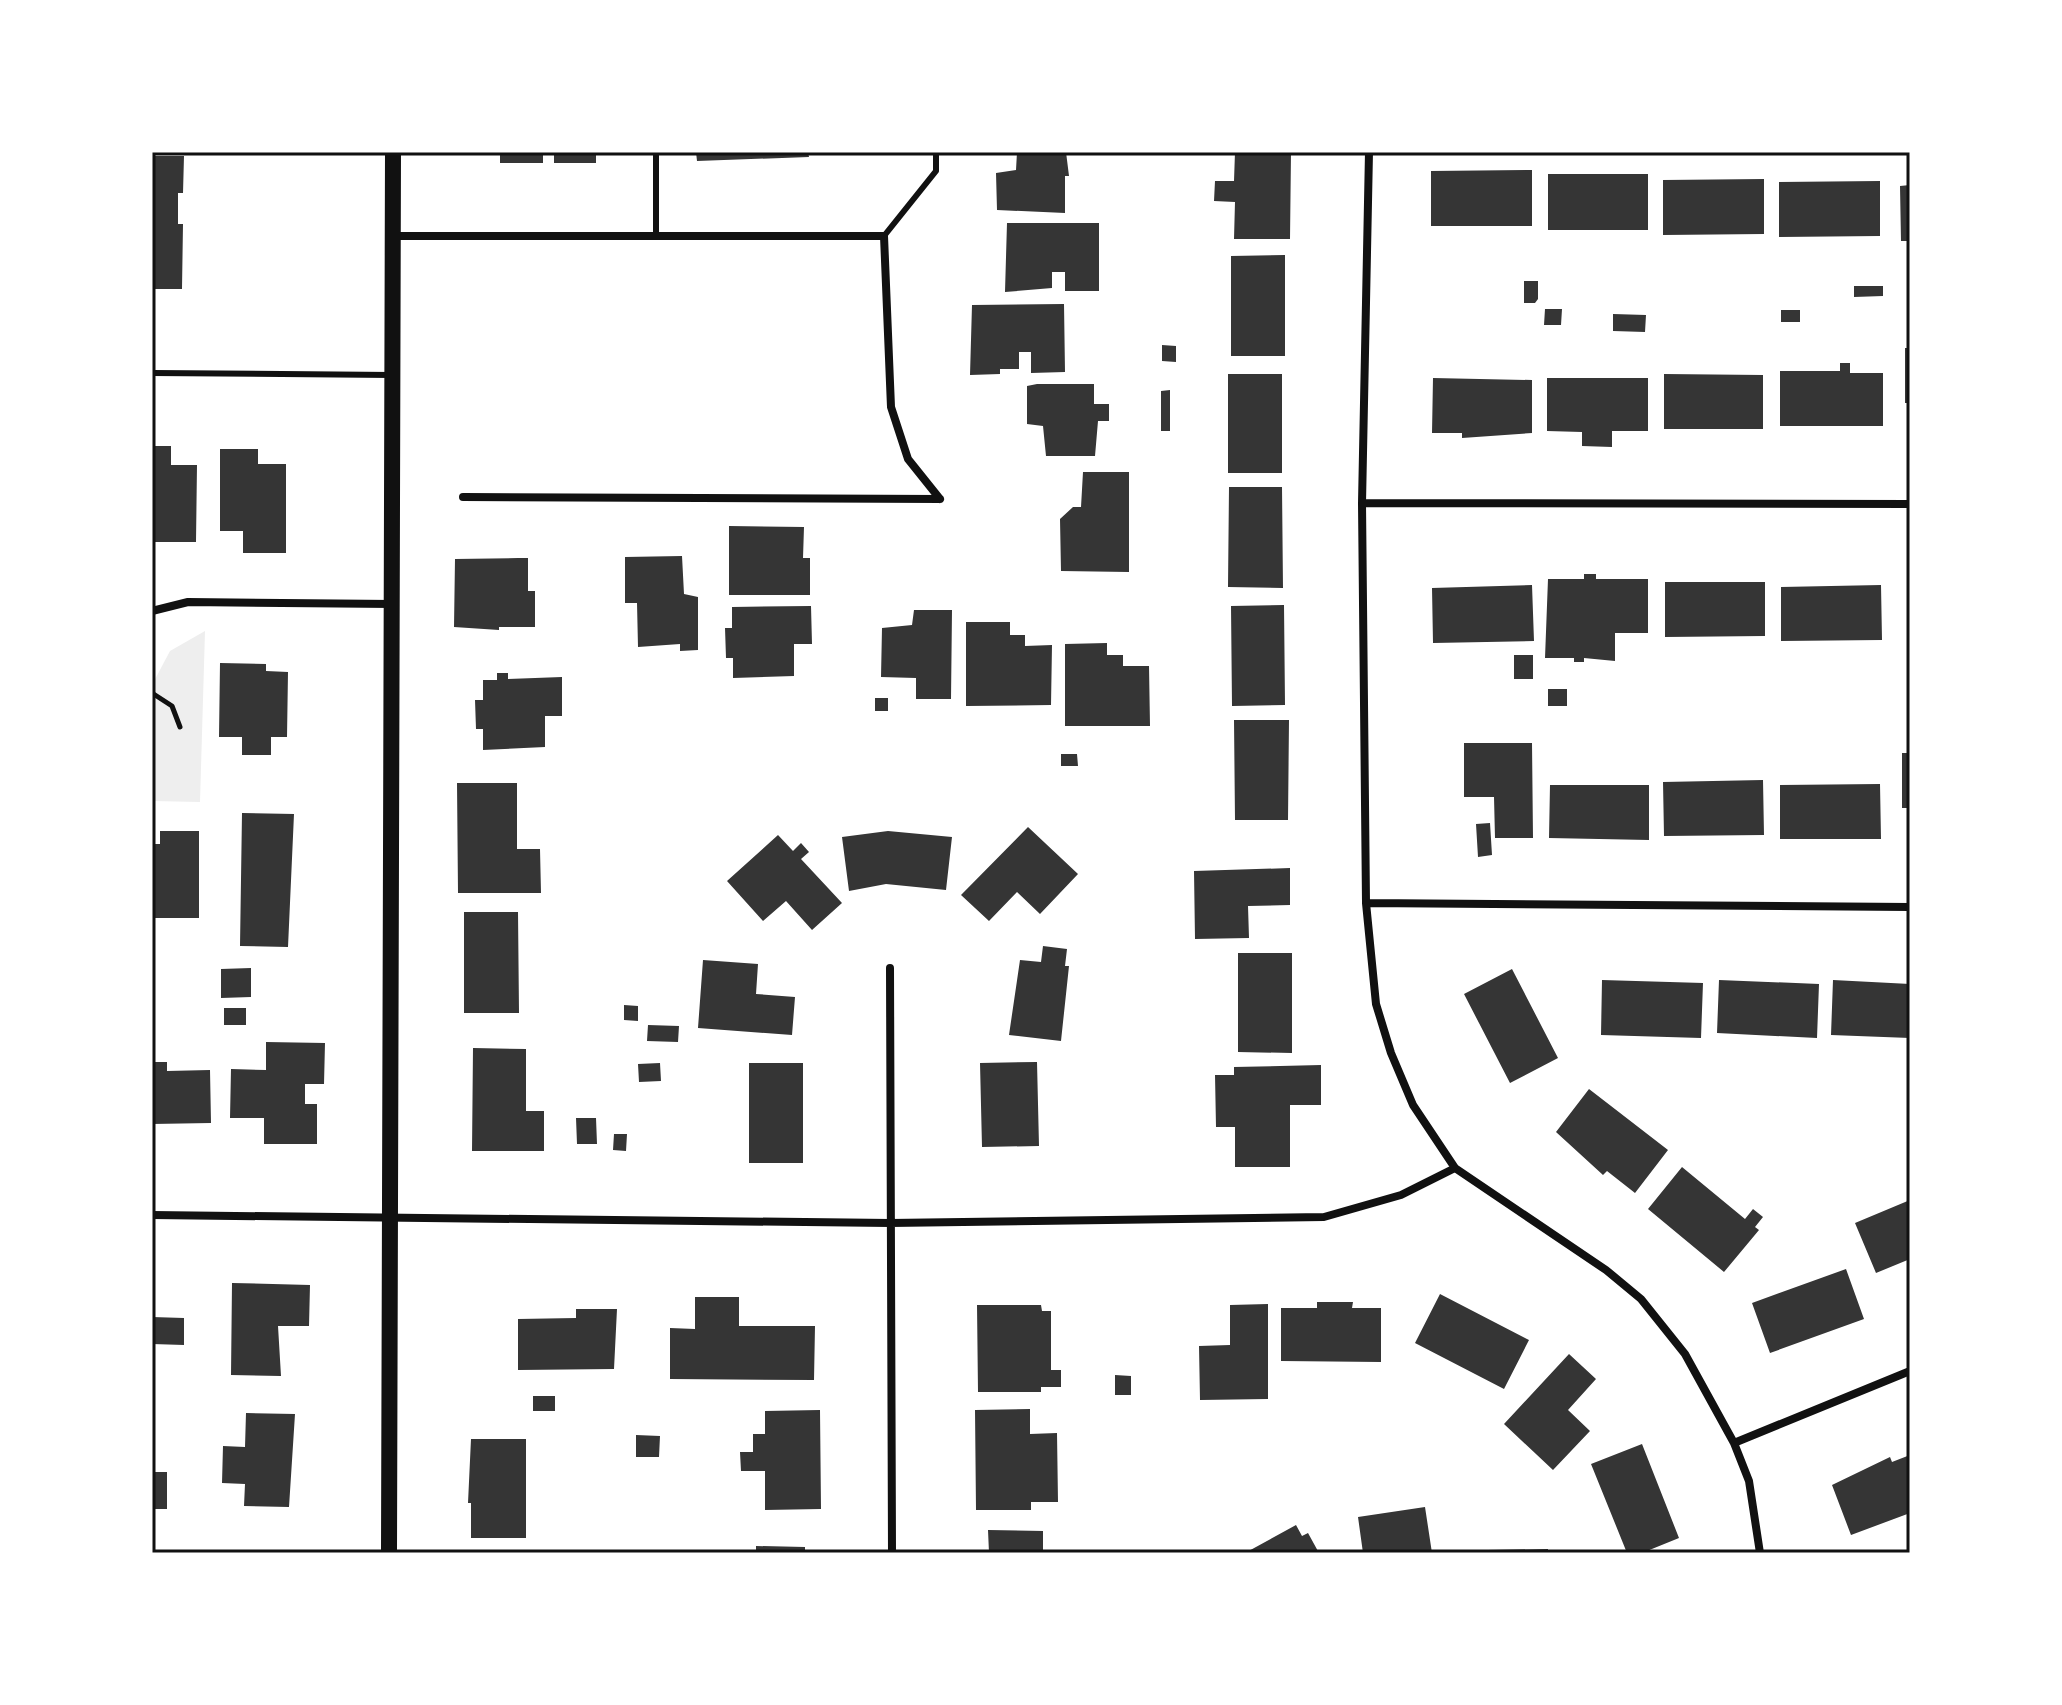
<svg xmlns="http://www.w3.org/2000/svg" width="2062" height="1705" viewBox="0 0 2062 1705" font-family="'Noto Sans',sans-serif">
	<rect width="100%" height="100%" fill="#fff"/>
	<path fill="#eee" d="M 205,631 L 200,802 L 152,801 L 152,685 L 170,651 Z"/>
	<path fill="#353535" d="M 500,152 L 543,152 L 543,163 L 500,163 Z
		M 554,152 L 596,152 L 596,163 L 554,163 Z
		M 696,152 L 808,152 L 809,157 L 697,161 Z
		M 1017,152 L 1066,152 L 1069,176 L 1065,176 L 1065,213 L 997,210 L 996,173 L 1016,170 Z
		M 1235,152 L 1291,152 L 1290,239 L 1234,239 L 1235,202 L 1214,201 L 1215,181 L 1234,181 Z
		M 152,156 L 184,156 L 183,193 L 178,193 L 178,224 L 183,224 L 182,289 L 152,289 Z
		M 1532,170 L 1532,226 L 1431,226 L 1431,171 Z
		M 1548,174 L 1648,174 L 1648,230 L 1548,230 Z
		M 1764,179 L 1764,234 L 1663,235 L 1663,180 Z
		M 1880,181 L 1880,236 L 1779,237 L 1779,182 Z
		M 1910,185 L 1910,241 L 1901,241 L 1900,186 Z
		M 1007,223 L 1099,223 L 1099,291 L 1065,291 L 1065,272 L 1052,272 L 1052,288 L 1005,292 Z
		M 1285,255 L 1285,356 L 1231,356 L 1231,256 Z
		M 1524,281 L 1538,281 L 1538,299 L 1535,303 L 1524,303 Z
		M 1854,286 L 1883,286 L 1883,296 L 1854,297 Z
		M 1064,304 L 1065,372 L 1031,373 L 1031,352 L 1019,352 L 1019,369 L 1000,369 L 1000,374 L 970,375 L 972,305 Z
		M 1545,309 L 1562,309 L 1561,325 L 1544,325 Z
		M 1781,310 L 1800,310 L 1800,322 L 1781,322 Z
		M 1613,314 L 1646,315 L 1645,332 L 1613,331 Z
		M 1162,345 L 1176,346 L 1176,362 L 1162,361 Z
		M 1905,348 L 1910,348 L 1910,403 L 1905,403 Z
		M 1840,363 L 1850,363 L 1850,373 L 1883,373 L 1883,426 L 1780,426 L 1780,371 L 1840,371 Z
		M 1228,374 L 1282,374 L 1282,473 L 1228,473 Z
		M 1664,374 L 1763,375 L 1763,429 L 1664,429 Z
		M 1433,378 L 1532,380 L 1532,433 L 1462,438 L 1462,433 L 1432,433 Z
		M 1547,378 L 1648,378 L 1648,431 L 1612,431 L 1612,447 L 1582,446 L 1582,432 L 1547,431 Z
		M 1037,384 L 1094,384 L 1094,404 L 1109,404 L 1109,421 L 1098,421 L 1095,456 L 1046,456 L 1043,426 L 1027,424 L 1027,386 Z
		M 1170,390 L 1170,431 L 1161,431 L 1161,391 Z
		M 152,446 L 171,446 L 171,465 L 197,465 L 196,542 L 152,542 Z
		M 220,449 L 258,449 L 258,464 L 286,464 L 286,553 L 243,553 L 243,531 L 220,531 Z
		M 1083,472 L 1129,472 L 1129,572 L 1061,571 L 1060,519 L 1073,507 L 1081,507 Z
		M 1229,487 L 1282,487 L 1283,588 L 1228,587 Z
		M 729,526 L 804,527 L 803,558 L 810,558 L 810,595 L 729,595 Z
		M 682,556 L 684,594 L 698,597 L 698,650 L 680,651 L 680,644 L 638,647 L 637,603 L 625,603 L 625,557 Z
		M 518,558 L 528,558 L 528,591 L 535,591 L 535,627 L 499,627 L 499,630 L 454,627 L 455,559 Z
		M 1584,574 L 1596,574 L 1596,579 L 1648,579 L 1648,633 L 1615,633 L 1615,661 L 1584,658 L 1584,662 L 1574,662 L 1574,658 L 1545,658 L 1548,579 L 1584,579 Z
		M 1665,582 L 1765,582 L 1765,636 L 1665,637 Z
		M 1532,585 L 1534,641 L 1433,643 L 1432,588 Z
		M 1881,585 L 1882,640 L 1781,641 L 1781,587 Z
		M 1284,605 L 1285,705 L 1232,706 L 1231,606 Z
		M 811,606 L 812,644 L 794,644 L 794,676 L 733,678 L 733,658 L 726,658 L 725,628 L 732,628 L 732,607 Z
		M 914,610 L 952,610 L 951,699 L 916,699 L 916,678 L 881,677 L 882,628 L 912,625 Z
		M 966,622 L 1010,622 L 1010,635 L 1025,635 L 1025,646 L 1052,645 L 1051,705 L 966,706 Z
		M 1107,643 L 1107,655 L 1123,655 L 1123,666 L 1149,666 L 1150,726 L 1065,726 L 1065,644 Z
		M 1514,655 L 1533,655 L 1533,679 L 1514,679 Z
		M 220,663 L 266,664 L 266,671 L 288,672 L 287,737 L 271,737 L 271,755 L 242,755 L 242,737 L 219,737 Z
		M 497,673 L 508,673 L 508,679 L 562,677 L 562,716 L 545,716 L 545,747 L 483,750 L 483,729 L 476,729 L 475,700 L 483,700 L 483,680 L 497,680 Z
		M 1548,689 L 1567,689 L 1567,706 L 1548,706 Z
		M 875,698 L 888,698 L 888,711 L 875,711 Z
		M 1234,720 L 1289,720 L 1288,820 L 1235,820 Z
		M 1464,743 L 1532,743 L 1533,838 L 1495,838 L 1494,797 L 1464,797 Z
		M 1902,753 L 1910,753 L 1910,808 L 1902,808 Z
		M 1061,754 L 1077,754 L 1078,766 L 1061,766 Z
		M 1763,780 L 1764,835 L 1664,836 L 1663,782 Z
		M 457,783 L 517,783 L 517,849 L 540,849 L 541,893 L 458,893 Z
		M 1880,784 L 1881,839 L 1780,839 L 1780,785 Z
		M 1550,785 L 1649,785 L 1649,840 L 1549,838 Z
		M 242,813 L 294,814 L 288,947 L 240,946 Z
		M 1490,823 L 1492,855 L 1478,857 L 1476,824 Z
		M 1028,827 L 1078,874 L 1040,914 L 1017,892 L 989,921 L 961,895 Z
		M 160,831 L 199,831 L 199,918 L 152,918 L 152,844 L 160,844 Z
		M 888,831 L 952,837 L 946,890 L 886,884 L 849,891 L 842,837 Z
		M 778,835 L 793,851 L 801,843 L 809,852 L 801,859 L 842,903 L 812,930 L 786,901 L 763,921 L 727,881 Z
		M 1290,868 L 1290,905 L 1248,906 L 1249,938 L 1195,939 L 1194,871 Z
		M 464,912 L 518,912 L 519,1013 L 464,1013 Z
		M 1043,946 L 1067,949 L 1065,966 L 1069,966 L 1061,1041 L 1009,1035 L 1020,960 L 1041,962 Z
		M 1238,953 L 1292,953 L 1292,1053 L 1238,1052 Z
		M 703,960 L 758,964 L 756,994 L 795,997 L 792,1035 L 698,1028 Z
		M 251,968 L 251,997 L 221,998 L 221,969 Z
		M 1512,969 L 1558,1058 L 1510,1083 L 1464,994 Z
		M 1602,980 L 1703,983 L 1701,1038 L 1601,1035 Z
		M 1719,980 L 1819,984 L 1817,1038 L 1717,1033 Z
		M 1833,980 L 1910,984 L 1910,1038 L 1831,1035 Z
		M 624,1005 L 638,1006 L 638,1021 L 624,1020 Z
		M 224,1008 L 246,1008 L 246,1025 L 224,1025 Z
		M 648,1025 L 679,1026 L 678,1042 L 647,1041 Z
		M 266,1042 L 325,1043 L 324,1084 L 305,1084 L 305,1104 L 317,1104 L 317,1144 L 264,1144 L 264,1118 L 230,1118 L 231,1069 L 266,1070 Z
		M 473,1048 L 526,1049 L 526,1111 L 544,1111 L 544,1151 L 472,1151 Z
		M 152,1062 L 167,1062 L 167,1071 L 210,1070 L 211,1123 L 152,1124 Z
		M 1037,1062 L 1039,1146 L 982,1147 L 980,1063 Z
		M 660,1063 L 661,1081 L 639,1082 L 638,1064 Z
		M 749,1063 L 803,1063 L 803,1163 L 749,1163 Z
		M 1321,1065 L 1321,1105 L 1290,1105 L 1290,1167 L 1235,1167 L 1235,1127 L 1216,1127 L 1215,1075 L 1234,1075 L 1234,1067 Z
		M 1589,1089 L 1668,1150 L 1635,1193 L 1607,1171 L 1603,1175 L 1556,1132 Z
		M 576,1118 L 596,1118 L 597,1144 L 577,1144 Z
		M 614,1134 L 627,1134 L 626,1151 L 613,1150 Z
		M 1682,1167 L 1745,1219 L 1753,1209 L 1763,1217 L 1755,1227 L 1759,1230 L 1724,1272 L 1648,1209 Z
		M 1910,1200 L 1910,1259 L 1876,1273 L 1855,1223 Z
		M 1846,1269 L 1864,1319 L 1770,1353 L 1752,1303 Z
		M 232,1283 L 310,1285 L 309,1326 L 278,1326 L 281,1376 L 231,1375 Z
		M 1440,1294 L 1529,1340 L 1504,1389 L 1415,1343 Z
		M 695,1297 L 739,1297 L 739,1326 L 815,1326 L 814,1380 L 670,1379 L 670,1328 L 695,1329 Z
		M 1317,1302 L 1353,1302 L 1352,1308 L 1381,1308 L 1381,1362 L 1281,1361 L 1281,1308 L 1317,1308 Z
		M 1268,1304 L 1268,1399 L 1200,1400 L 1199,1346 L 1230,1345 L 1230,1305 Z
		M 977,1305 L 1041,1305 L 1042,1311 L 1051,1311 L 1051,1370 L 1061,1370 L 1061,1387 L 1041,1387 L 1041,1392 L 978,1392 Z
		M 576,1309 L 617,1309 L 614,1369 L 518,1370 L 518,1319 L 576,1318 Z
		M 152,1317 L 184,1318 L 184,1345 L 152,1344 Z
		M 1569,1354 L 1596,1379 L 1568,1410 L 1590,1431 L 1553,1470 L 1504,1424 Z
		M 1115,1375 L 1131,1376 L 1131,1395 L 1115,1395 Z
		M 533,1396 L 555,1396 L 555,1411 L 533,1411 Z
		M 1030,1409 L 1030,1434 L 1057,1433 L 1058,1502 L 1031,1502 L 1031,1510 L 976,1510 L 975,1410 Z
		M 820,1410 L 821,1509 L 765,1510 L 765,1471 L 741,1471 L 740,1452 L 753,1452 L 753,1434 L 765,1434 L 765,1411 Z
		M 246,1413 L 295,1414 L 289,1507 L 244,1506 L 245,1484 L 222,1483 L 223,1446 L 245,1447 Z
		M 636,1435 L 660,1436 L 659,1457 L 636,1457 Z
		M 471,1439 L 526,1439 L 526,1538 L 471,1538 L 471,1503 L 468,1503 Z
		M 1642,1444 L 1679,1538 L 1642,1553 L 1627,1553 L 1591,1464 Z
		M 1910,1455 L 1910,1513 L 1851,1535 L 1832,1485 L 1890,1457 L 1892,1462 Z
		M 152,1472 L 167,1472 L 167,1509 L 152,1509 Z
		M 1425,1507 L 1432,1553 L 1363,1553 L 1358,1517 Z
		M 1296,1525 L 1302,1536 L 1308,1533 L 1319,1553 L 1245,1553 Z
		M 988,1530 L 1043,1531 L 1043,1553 L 989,1553 Z
		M 756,1546 L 805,1547 L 805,1553 L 756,1553 Z
		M 1548,1549 L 1548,1553 L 1488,1553 L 1488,1550 Z"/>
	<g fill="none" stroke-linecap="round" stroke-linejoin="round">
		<path stroke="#111" stroke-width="5" d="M 152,693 L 172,706 L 180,727"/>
		<path stroke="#111" stroke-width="6" d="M 656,152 L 656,236
			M 884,236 L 936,171 L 936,152
			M 152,373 L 392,375"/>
		<path stroke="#111" stroke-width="8" d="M 1369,152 L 1362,503 L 1366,903 L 1376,1004 L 1391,1053 L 1413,1105 L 1455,1168 L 1606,1270 L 1641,1299 L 1685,1354 L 1734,1443 L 1749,1481 L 1760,1553
			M 393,236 L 884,236 L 891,407 L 908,459 L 940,499
			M 463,497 L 940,499
			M 1362,503 L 1910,504
			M 152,611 L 188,602 L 393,604
			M 1366,903 L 1910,907
			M 890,968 L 892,1553
			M 152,1215 L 890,1223 L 1324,1217 L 1401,1195 L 1455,1168
			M 1734,1443 L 1910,1371"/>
		<path stroke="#111" stroke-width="16" d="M 389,1553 L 393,152"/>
	</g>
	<rect width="2062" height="1705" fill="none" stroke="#ffffff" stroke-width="308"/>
	<rect x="154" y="154" width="1754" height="1397" fill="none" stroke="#111" stroke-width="3"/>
</svg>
